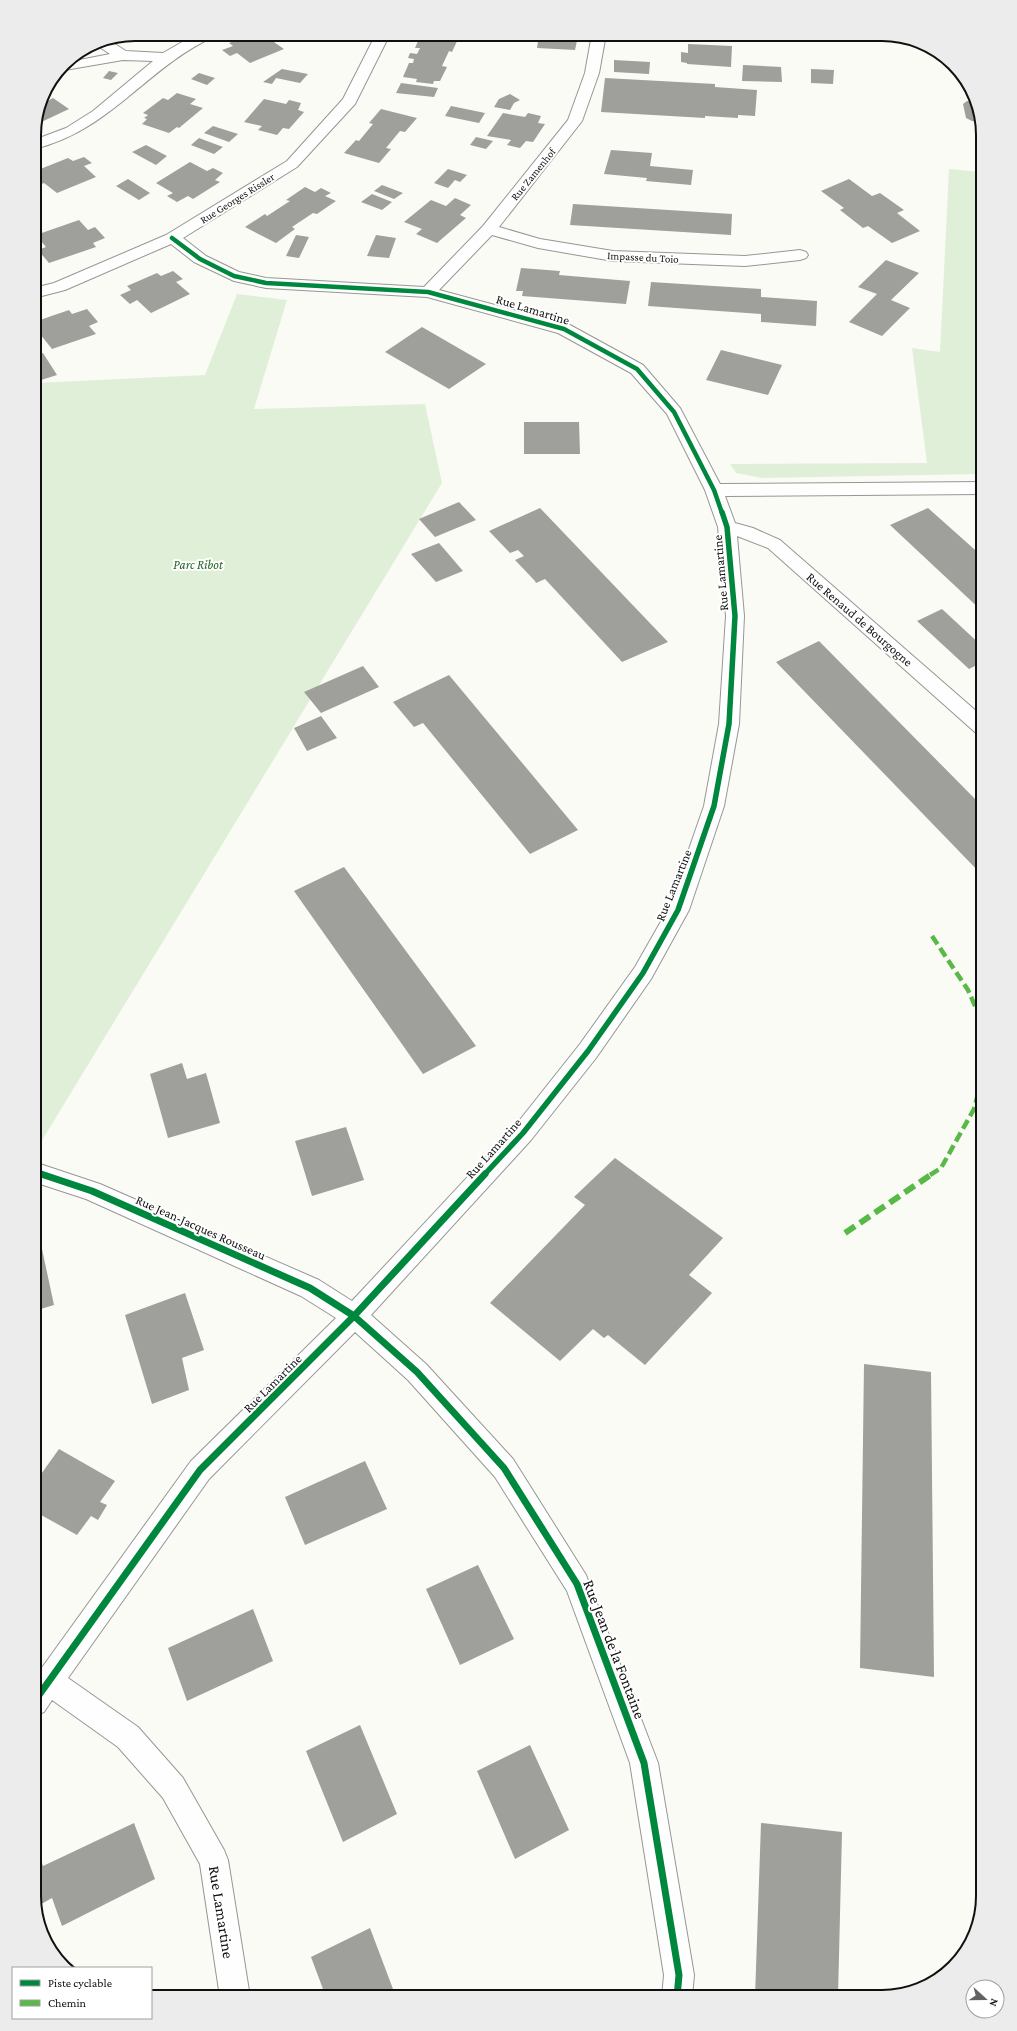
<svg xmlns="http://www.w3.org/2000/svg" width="1017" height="2031" viewBox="0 0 1017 2031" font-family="'Crimson Pro',serif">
	<rect width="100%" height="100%" fill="#fbfbf6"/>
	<path fill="#e0f0d8" d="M 949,169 L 983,172 L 983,474 L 762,478 L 736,473 L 730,464 L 927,463 L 912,348 L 940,352 Z
		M 237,294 L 287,300 L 254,409 L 425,404 L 442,483 L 41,1142 L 34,1139 L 34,383 L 205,375 Z"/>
	<path fill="#9f9f9b" d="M 252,34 L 273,34 L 277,37 L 271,40 L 284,49 L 250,63 L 237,53 L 230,56 L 222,50 L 233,46 L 229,43 Z
		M 421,34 L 455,34 L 455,36 L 459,37 L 452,52 L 449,51 L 442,66 L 447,67 L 440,81 L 434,81 L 433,84 L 416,82 L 417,79 L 403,77 L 409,63 L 413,63 L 414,59 L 408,58 L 410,53 L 417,54 L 420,48 L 415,48 Z
		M 573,34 L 573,36 L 578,36 L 575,50 L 537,48 L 539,35 Z
		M 688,44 L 732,46 L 731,67 L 687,64 L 687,63 L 681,62 L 681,52 L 688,53 Z
		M 614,60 L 650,62 L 649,74 L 614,72 Z
		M 743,65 L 781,67 L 782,82 L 742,81 Z
		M 282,69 L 308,74 L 300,83 L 276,78 L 272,84 L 263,82 Z
		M 811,69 L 834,70 L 833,84 L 811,83 Z
		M 109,71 L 118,73 L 111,80 L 103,78 Z
		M 199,73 L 215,78 L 207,85 L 191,79 Z
		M 605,78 L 715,84 L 715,87 L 757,90 L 755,116 L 738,115 L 738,118 L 705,116 L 705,118 L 601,112 Z
		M 401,83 L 438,88 L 434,97 L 396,93 Z
		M 177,93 L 196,99 L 190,104 L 203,108 L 179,128 L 177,127 L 169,133 L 142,124 L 147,119 L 144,118 L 148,115 L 143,113 L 163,98 L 168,100 Z
		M 510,94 L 520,100 L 514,103 L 510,110 L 494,107 L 499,99 Z
		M 53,98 L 69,109 L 35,125 L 41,101 L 44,103 Z
		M 264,99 L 286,104 L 289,100 L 301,103 L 298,110 L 304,112 L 289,129 L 283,128 L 277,135 L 258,130 L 262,126 L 244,122 Z
		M 967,101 L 976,101 L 980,122 L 972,121 L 966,118 L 963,104 Z
		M 451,106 L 485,113 L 479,123 L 445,116 Z
		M 381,109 L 417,118 L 405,132 L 400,131 L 386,148 L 391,149 L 379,163 L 344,153 L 356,140 L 359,141 L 373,124 L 369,123 Z
		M 503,113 L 525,117 L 528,113 L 541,116 L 538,123 L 545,124 L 533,142 L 526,141 L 520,148 L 507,145 L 511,140 L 487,136 Z
		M 213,126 L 238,134 L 229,142 L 204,133 Z
		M 476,137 L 493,141 L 486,149 L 470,145 Z
		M 199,138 L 223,147 L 214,154 L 191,145 Z
		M 146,145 L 167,156 L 156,165 L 132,152 Z
		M 611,150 L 652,153 L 650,166 L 693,170 L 691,185 L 646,181 L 647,178 L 604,174 Z
		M 84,157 L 92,163 L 84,166 L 96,177 L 57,193 L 44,183 L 37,186 L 34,183 L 34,178 L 41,174 L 38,170 L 68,158 L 73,161 Z
		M 190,162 L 207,171 L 213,168 L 223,173 L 215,180 L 220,182 L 193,199 L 188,196 L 177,202 L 167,196 L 173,193 L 156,183 Z
		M 448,169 L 467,175 L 460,182 L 455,180 L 448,188 L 434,183 Z
		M 128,179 L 150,193 L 139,200 L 116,186 Z
		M 849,179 L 872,196 L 880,193 L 904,210 L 897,213 L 920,231 L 892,243 L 868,226 L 863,228 L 840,210 L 844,208 L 821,191 Z
		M 382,185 L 403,193 L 394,199 L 374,191 Z
		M 305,187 L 315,192 L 321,188 L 331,193 L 325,196 L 336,201 L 317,214 L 313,213 L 292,227 L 295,229 L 276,243 L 245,227 L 265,214 L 267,216 L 290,201 L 286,200 Z
		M 372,194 L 392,202 L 382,210 L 361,202 Z
		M 455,198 L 471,205 L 460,215 L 466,218 L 437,243 L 416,234 L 422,229 L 404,222 L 431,200 L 446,206 Z
		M 573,204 L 732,214 L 731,235 L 570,225 Z
		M 79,220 L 88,230 L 95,227 L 105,238 L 93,243 L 96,247 L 49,263 L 38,250 L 46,247 L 36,235 Z
		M 296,235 L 309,237 L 299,258 L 286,256 Z
		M 376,235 L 396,238 L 389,258 L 367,256 Z
		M 886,260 L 919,273 L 891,300 L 910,308 L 882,336 L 849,322 L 877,294 L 858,287 Z
		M 521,268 L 560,271 L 559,275 L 630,281 L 626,304 L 522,296 L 523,291 L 516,291 Z
		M 173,271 L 183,279 L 176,282 L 190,294 L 151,313 L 137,300 L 130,304 L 120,295 L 131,290 L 127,286 L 157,273 L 161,276 Z
		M 651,282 L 761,289 L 761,297 L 817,301 L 816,326 L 761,322 L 761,314 L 648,306 Z
		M 87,309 L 98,322 L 89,326 L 96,334 L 52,349 L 40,334 L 34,336 L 34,326 L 38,324 L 37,321 L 69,310 L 72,314 Z
		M 422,327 L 486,364 L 449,389 L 385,352 Z
		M 721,350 L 782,365 L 768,395 L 706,380 Z
		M 43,353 L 57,375 L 38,381 L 34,374 L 34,356 Z
		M 524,422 L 579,422 L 580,454 L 524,454 Z
		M 459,502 L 476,520 L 435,537 L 419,519 Z
		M 540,508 L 668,642 L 622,662 L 545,579 L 536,583 L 535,581 L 515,560 L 524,556 L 518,550 L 510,553 L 489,531 Z
		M 928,508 L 983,557 L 983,612 L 890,525 Z
		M 439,543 L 463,571 L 436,582 L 411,554 Z
		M 942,609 L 983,647 L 983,662 L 969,669 L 917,621 Z
		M 819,641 L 983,807 L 983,876 L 776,662 Z
		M 363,666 L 379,687 L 321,713 L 304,692 Z
		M 449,675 L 578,830 L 530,854 L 423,723 L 414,727 L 393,702 Z
		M 321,716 L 337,738 L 307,751 L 294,728 Z
		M 344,867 L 476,1046 L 423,1074 L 294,891 Z
		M 182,1063 L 187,1079 L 206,1073 L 220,1123 L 168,1138 L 150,1074 Z
		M 346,1127 L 364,1180 L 312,1196 L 295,1141 Z
		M 615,1158 L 723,1238 L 689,1275 L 712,1293 L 645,1365 L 608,1335 L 604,1338 L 593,1329 L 560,1361 L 490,1303 L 585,1205 L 574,1197 Z
		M 42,1249 L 54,1305 L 34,1311 L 34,1251 Z
		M 185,1293 L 204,1350 L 182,1358 L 189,1390 L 152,1404 L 125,1315 Z
		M 864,1364 L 931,1372 L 934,1677 L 860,1668 Z
		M 59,1449 L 115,1481 L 100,1502 L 107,1505 L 98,1520 L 91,1516 L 77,1535 L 34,1511 L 34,1484 Z
		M 365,1461 L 387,1509 L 305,1545 L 285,1497 Z
		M 478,1565 L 514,1639 L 460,1665 L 426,1589 Z
		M 253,1609 L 273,1661 L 187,1701 L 168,1648 Z
		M 360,1725 L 397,1814 L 343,1842 L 306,1751 Z
		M 530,1745 L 569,1830 L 515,1859 L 477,1771 Z
		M 134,1823 L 155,1879 L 62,1926 L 52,1898 L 36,1907 L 34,1896 L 34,1840 L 43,1866 Z
		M 761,1823 L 842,1832 L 838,1997 L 755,1997 Z
		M 370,1928 L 396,1997 L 326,1997 L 311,1957 Z"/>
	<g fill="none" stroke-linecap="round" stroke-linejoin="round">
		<g stroke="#969694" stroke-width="2">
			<path id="minor" d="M 196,34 L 215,34 L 213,37 C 146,68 110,131 34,149 L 34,140 L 66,128 L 93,111 L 153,61 L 123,60 L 59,71 L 64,63 L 110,54 L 95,44 L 96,42 L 107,39 L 126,51 L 163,53 Z
				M 376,34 L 390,34 L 355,104 L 297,167 L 183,238 L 206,256 L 239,272 L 266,278 L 424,287 L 483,226 L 568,120 L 585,73 L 592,34 L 606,34 L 599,73 L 582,121 L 499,227 L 540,239 L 613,251 L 745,256 L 800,250 L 806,252 L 808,255 L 806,258 L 800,260 L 745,266 L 613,261 L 538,248 L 492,235 L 439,290 L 570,325 L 643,365 L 680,408 L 720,484 L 983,482 L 983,494 L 725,496 L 735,523 L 753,528 L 780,540 L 983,717 L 983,735 L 976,733 L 768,548 L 737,536 L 744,616 L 739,724 L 724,806 L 689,910 L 651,979 L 596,1058 L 531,1140 L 371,1315 L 426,1364 L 513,1459 L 586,1575 L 658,1763 L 694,1975 L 692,1997 L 662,1997 L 664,1975 L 630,1763 L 567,1591 L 495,1477 L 408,1380 L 355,1332 L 209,1479 L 68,1678 L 138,1727 L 183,1778 L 224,1850 L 228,1860 L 250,1997 L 220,1997 L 200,1864 L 163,1798 L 118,1747 L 52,1700 L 44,1712 L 34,1716 L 34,1679 L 38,1670 L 41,1669 L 191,1461 L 336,1318 L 301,1296 L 86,1199 L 34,1182 L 34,1162 L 100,1184 L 319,1280 L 352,1301 L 515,1126 L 580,1044 L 635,967 L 668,909 L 704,806 L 719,724 L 726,616 L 718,527 L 705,490 L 667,414 L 631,373 L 558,333 L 427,297 L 266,288 L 234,281 L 194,262 L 171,244 L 65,290 L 34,298 L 34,288 L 54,283 L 166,235 L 287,161 L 343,99 Z"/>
		</g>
		<use href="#minor" fill="#fefefe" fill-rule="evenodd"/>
		<path stroke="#58b947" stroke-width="4.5" stroke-dasharray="10 4.5" stroke-linecap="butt" d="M 932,936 L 968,990 L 983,1024
			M 930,1175 L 941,1168 L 974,1109 L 983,1076"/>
		<path stroke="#58b947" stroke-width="6" stroke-dasharray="12 6" stroke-linecap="butt" d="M 845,1233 L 932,1174"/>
		<g stroke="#fff" stroke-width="6">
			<path id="cycleway-far2" d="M 172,238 L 200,259 L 234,276 L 266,283 L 428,292 L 564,329 L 637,369 L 674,412 L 714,490 L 722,513"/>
		</g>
		<g stroke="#fff" stroke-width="8">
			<path id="cycleway-far1" d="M 34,1172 L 44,1175
				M 484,1175 L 523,1133 L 588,1051 L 643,973 L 678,910 L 714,806 L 729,724 L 735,616 L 727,527 L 722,512"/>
		</g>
		<g stroke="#fff" stroke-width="10">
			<path id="cycleway" d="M 41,1174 L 92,1191 L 310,1288 L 354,1316 L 417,1372 L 504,1468 L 577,1584 L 644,1763 L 679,1975 L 677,1997
				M 34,1702 L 200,1470 L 354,1316 L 485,1174"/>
		</g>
		<use href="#cycleway-far2" stroke="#00873e" stroke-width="4.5"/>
		<use href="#cycleway-far1" stroke="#00873e" stroke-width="5.5"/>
		<use href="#cycleway" stroke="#00873e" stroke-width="7"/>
	</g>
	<g text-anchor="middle" stroke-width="4" stroke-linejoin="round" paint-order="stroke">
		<g font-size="11" fill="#101010" stroke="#fff">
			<text transform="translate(533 174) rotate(-51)" y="4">Rue Zamenhof</text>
			<text transform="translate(237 198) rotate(-32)" y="4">Rue Georges Rissler</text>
			<text transform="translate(643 257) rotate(3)" y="4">Impasse du Toio</text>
		</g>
		<g font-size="13" fill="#101010" stroke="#fff">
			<text transform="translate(533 309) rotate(17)" y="5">Rue Lamartine</text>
			<text transform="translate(720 573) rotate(-95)" y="5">Rue Lamartine</text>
			<text transform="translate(860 619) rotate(41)" y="5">Rue Renaud de Bourgogne</text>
			<text transform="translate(673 885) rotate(-68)" y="5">Rue Lamartine</text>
			<text transform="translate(493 1148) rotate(-48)" y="5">Rue Lamartine</text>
			<text transform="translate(201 1227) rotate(24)" y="5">Rue Jean-Jacques Rousseau</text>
			<text transform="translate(272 1383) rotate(-45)" y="5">Rue Lamartine</text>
		</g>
		<g font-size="13" font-style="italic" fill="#246326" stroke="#fff">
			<text x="198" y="569">Parc Ribot</text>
		</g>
		<g font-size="16" fill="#101010" stroke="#fff">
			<text transform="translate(615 1649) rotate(69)" y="6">Rue Jean de la Fontaine</text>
			<text transform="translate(222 1912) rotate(81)" y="6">Rue Lamartine</text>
		</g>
	</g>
	<path d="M0 0H1017V2031H0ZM135 41H882A94 94 0 0 1 976 135V1896A94 94 0 0 1 882 1990H135A94 94 0 0 1 41 1896V135A94 94 0 0 1 135 41Z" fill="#ececec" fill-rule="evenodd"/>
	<path fill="none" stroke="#101010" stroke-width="2" d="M135 41H882A94 94 0 0 1 976 135V1896A94 94 0 0 1 882 1990H135A94 94 0 0 1 41 1896V135A94 94 0 0 1 135 41Z"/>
	<rect x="12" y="1967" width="140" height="52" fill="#ffffff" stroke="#9f9f9f"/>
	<rect x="20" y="1980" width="20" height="6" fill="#00873e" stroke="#9f9f9f"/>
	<text x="48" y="1987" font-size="12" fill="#101010">Piste cyclable</text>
	<rect x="20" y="2000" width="20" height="6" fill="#58b947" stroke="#9f9f9f"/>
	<text x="48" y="2007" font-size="12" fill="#101010">Chemin</text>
	<g transform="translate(985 1999) rotate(111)"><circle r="19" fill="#ffffff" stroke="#9f9f9f"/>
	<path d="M0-3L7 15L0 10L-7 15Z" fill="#626260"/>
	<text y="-6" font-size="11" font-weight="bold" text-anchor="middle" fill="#101010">N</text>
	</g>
</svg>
